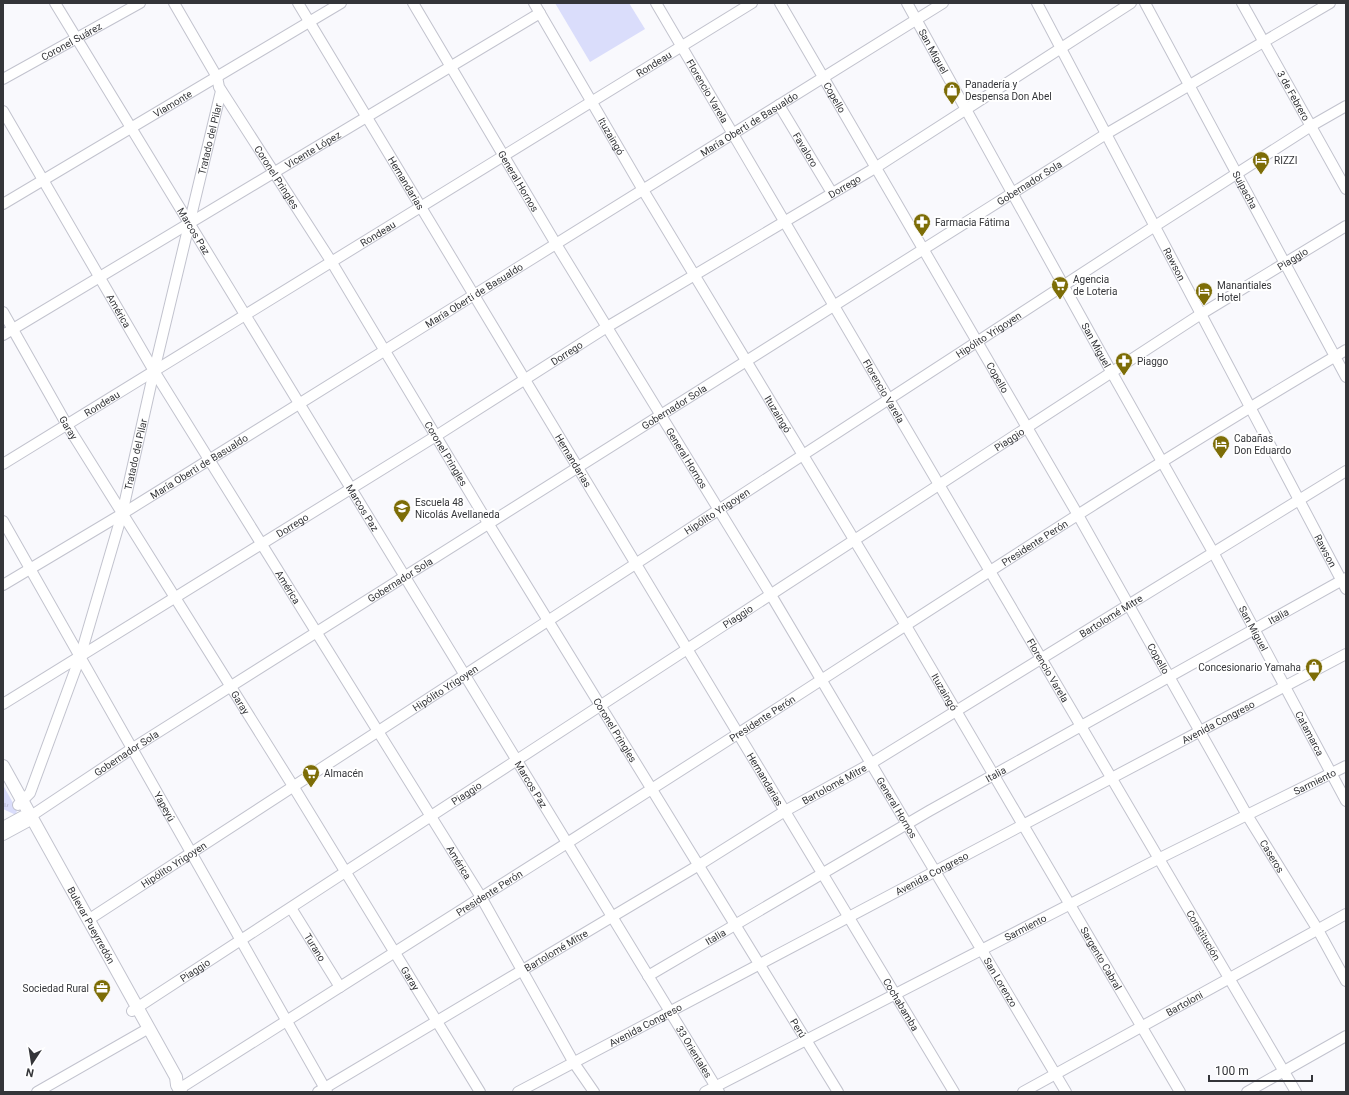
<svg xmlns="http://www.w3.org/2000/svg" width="1349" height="1095" viewBox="0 0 1349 1095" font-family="Roboto,sans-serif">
	<defs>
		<pattern id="grass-tufts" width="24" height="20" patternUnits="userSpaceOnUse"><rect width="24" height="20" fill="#daddfb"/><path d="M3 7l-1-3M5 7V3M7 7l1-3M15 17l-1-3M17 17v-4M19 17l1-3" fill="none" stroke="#bcbed8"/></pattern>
	</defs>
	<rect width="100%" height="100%" fill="#f9f9fd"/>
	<path fill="url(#grass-tufts)" d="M 3,785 L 17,810 L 16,815 L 3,809 Z"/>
	<path fill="#daddfb" d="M 555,3 L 629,3 L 645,29 L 590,62 Z"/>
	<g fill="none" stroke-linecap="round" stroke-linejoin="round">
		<g stroke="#c2c3ce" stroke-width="12">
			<g id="minor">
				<path id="s1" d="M 55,3 L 719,1092"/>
				<path id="s2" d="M 174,3 L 217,77 L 219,87 L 331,261 L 488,523 L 838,1092"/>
				<path id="s3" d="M 298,3 L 954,1092"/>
				<path id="s4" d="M 413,3 L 556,244 L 771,595 L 1066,1092"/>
				<path id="s5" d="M 534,3 L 643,190 L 905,624 L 1180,1092"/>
				<path id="s6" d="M 656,3 L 1296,1092"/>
				<path id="s7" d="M 780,3 L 1078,515 L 1247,815 L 1318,930 L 1346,981"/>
				<path id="s8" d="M 907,3 L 1112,373 L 1213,552 L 1346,801"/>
				<path id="s9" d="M 1037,3 L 1346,589"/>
				<path id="s10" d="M 1145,3 L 1346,377"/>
				<path id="s11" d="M 1242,3 L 1346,189"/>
				<path id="s12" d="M 3,79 L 140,3"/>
				<path id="s13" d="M 779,105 L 832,193"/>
				<path id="s14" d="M 3,111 L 154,371 L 481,897 L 574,1063 L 594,1092"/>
				<path id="s15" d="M 3,204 L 341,3"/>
				<path id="s16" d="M 3,312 L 67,425 L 293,786 L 480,1092"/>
				<path id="s17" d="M 3,335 L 540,13"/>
				<path id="s18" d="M 3,464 L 752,3"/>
				<path id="s19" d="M 3,521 L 327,1092"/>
				<path id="s20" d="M 3,585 L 122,514 L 943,3"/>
				<path id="s21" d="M 3,704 L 436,436 L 607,327 L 875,168 L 1131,3"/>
				<path id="s22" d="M 18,805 L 30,793 L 80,657 L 122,514 L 154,371 L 221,91"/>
				<path id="s23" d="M 3,827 L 23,816 L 31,816 L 133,748 L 1106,134 L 1330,3"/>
				<path d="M 3,835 L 27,822 L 31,816"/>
				<path id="s24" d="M 291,908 L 340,987"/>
				<path id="s25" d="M 88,920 L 1155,226 L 1311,126 L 1346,106"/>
				<path id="s26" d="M 648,976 L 929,811 L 1346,578"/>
				<path id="s27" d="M 132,1011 L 1201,314 L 1346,226"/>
				<path id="s28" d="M 179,1089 C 365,971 551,854 736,735 C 938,605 1139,472 1346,350"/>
				<path d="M 37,1092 L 149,1028"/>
				<path id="s29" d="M 318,1092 L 699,865 L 785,811 L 870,764 L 1346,471"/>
				<path id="s30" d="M 518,1092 L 1346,654"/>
				<path id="s31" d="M 705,1092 L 1160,858 L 1346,766"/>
				<path id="s32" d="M 1023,1092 L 1346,914"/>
				<path d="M 1247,1092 L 1346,1036"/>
			</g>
		</g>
		<g stroke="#c2c3ce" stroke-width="14">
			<g id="major">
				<path id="s33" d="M 3,766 L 176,1077 L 177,1085 L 181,1092"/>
			</g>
		</g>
		<use href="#minor" stroke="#fff" stroke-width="10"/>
		<use href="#major" stroke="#fff" stroke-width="12"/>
	</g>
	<defs>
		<g id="shop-pin" transform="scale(0.9)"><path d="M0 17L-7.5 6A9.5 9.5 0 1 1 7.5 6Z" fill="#7d6d07" stroke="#fff"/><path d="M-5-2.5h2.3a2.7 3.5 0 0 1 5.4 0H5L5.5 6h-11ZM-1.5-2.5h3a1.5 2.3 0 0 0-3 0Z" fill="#fff"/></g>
		<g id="hotel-pin" transform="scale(0.9)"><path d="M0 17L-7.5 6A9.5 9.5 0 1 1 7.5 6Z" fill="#7d6d07" stroke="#fff"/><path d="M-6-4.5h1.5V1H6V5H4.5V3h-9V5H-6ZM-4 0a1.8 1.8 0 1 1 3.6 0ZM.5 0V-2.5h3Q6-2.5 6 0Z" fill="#fff"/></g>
		<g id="pharmacy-pin" transform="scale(0.9)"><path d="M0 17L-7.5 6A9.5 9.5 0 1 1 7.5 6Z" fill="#7d6d07" stroke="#fff"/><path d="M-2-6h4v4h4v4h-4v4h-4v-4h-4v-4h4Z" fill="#fff"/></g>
		<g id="supermarket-pin" transform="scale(0.9)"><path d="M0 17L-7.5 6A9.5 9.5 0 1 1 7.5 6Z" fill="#7d6d07" stroke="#fff"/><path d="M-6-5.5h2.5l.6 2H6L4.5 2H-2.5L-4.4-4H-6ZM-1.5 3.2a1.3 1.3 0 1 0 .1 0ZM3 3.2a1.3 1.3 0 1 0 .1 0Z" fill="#fff"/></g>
		<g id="school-pin" transform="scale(0.9)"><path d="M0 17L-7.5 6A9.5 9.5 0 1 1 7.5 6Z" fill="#7d6d07" stroke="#fff"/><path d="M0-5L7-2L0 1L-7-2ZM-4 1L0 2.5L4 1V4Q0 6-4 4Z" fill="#fff"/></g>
		<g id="office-pin" transform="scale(0.9)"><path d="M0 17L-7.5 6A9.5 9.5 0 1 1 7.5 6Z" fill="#7d6d07" stroke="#fff"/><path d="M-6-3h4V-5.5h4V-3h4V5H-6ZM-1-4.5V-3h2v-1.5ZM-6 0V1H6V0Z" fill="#fff"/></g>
	</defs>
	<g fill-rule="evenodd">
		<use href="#shop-pin" x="952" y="90"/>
		<use href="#hotel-pin" x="1261" y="160"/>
		<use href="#pharmacy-pin" x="922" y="222"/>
		<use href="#supermarket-pin" x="1060" y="285"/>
		<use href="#hotel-pin" x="1204" y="291"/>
		<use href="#pharmacy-pin" x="1124" y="361"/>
		<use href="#hotel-pin" x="1221" y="444"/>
		<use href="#school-pin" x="402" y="508"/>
		<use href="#shop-pin" x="1314" y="667"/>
		<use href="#supermarket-pin" x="311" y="773"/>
		<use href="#office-pin" x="102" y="988"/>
	</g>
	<g text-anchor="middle" stroke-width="4" stroke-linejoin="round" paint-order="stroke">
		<g font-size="10" fill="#343539" stroke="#fff">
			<text dy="4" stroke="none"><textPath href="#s12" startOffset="78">Coronel Suárez</textPath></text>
			<text dy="4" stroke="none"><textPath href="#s8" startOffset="55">San Miguel</textPath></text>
			<text dy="4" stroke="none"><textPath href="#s18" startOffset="764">Rondeau</textPath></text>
			<text dy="4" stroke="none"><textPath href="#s6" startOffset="102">Florencio Varela</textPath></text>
			<text dy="4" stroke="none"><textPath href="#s11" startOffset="106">3 de Febrero</textPath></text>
			<text dy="4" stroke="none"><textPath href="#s7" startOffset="109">Copello</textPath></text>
			<text dy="4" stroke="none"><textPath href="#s15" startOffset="197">Viamonte</textPath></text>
			<text dy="4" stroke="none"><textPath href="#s20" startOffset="877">María Oberti de Basualdo</textPath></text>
			<text dy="4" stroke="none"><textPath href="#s5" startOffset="154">Ituzaingó</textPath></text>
			<text dy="4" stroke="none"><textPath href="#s22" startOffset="696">Tratado del Pilar</textPath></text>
			<text dy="4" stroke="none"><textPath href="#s13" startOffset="52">Favaloro</textPath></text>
			<text dy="4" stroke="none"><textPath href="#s17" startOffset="361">Vicente López</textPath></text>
			<text dy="4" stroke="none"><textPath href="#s2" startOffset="203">Coronel Pringles</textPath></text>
			<text dy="4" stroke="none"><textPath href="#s4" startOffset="207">General Hornos</textPath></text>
			<text dy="4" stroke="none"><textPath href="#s23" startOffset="1213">Gobernador Sola</textPath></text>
			<text dy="4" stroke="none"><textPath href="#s3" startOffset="210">Hernandarias</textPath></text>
			<text dy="4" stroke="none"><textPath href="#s21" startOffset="988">Dorrego</textPath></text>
			<text dy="4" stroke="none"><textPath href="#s10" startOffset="212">Suipacha</textPath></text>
			<text dy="4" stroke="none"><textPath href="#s1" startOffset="267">Marcos Paz</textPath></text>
			<text dy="4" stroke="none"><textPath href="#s18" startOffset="440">Rondeau</textPath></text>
			<text dy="4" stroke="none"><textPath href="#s27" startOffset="1383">Piaggio</textPath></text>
			<text dy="4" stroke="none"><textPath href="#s9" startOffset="295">Rawson</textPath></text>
			<text dy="4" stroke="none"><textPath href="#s20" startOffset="553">María Oberti de Basualdo</textPath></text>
			<text dy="4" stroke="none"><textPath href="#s14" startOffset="231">América</textPath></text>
			<text dy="4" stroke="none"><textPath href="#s25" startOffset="1074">Hipólito Yrigoyen</textPath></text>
			<text dy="4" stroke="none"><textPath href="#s8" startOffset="391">San Miguel</textPath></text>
			<text dy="4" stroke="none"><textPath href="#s21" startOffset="664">Dorrego</textPath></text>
			<text dy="4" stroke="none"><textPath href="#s7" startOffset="433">Copello</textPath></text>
			<text dy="4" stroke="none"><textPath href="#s6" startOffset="450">Florencio Varela</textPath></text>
			<text dy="4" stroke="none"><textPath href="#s18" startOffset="116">Rondeau</textPath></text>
			<text dy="4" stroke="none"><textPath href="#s23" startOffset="793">Gobernador Sola</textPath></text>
			<text dy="4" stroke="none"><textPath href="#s5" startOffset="478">Ituzaingó</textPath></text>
			<text dy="4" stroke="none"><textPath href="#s16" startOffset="133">Garay</textPath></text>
			<text dy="4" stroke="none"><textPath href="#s27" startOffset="1047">Piaggio</textPath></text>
			<text dy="4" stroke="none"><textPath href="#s22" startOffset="372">Tratado del Pilar</textPath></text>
			<text dy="4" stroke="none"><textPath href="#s2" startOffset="527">Coronel Pringles</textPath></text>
			<text dy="4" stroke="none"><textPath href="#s4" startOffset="531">General Hornos</textPath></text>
			<text dy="4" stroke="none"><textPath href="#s3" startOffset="534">Hernandarias</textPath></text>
			<text dy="4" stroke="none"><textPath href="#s20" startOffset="229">María Oberti de Basualdo</textPath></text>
			<text dy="4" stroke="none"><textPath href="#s1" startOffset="591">Marcos Paz</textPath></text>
			<text dy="4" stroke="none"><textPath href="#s25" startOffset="750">Hipólito Yrigoyen</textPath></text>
			<text dy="4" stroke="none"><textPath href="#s21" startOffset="340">Dorrego</textPath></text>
			<text dy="4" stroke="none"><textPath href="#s28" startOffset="1015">Presidente Perón</textPath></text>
			<text dy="4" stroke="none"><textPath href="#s9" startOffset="619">Rawson</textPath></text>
			<text dy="4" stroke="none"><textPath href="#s23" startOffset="469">Gobernador Sola</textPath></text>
			<text dy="4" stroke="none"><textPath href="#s14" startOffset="555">América</textPath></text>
			<text dy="4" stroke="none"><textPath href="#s29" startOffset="925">Bartolomé Mitre</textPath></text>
			<text dy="4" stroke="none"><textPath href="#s26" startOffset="726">Italia</textPath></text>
			<text dy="4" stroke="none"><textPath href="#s27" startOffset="723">Piaggio</textPath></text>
			<text dy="4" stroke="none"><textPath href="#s8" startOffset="715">San Miguel</textPath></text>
			<text dy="4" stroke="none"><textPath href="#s7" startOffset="757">Copello</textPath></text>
			<text dy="4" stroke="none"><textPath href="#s6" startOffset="774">Florencio Varela</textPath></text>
			<text dy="4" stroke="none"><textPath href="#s25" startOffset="426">Hipólito Yrigoyen</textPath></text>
			<text dy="4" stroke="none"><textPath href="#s5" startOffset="802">Ituzaingó</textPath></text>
			<text dy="4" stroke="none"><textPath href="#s16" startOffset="457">Garay</textPath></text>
			<text dy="4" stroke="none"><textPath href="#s28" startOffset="691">Presidente Perón</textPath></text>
			<text dy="4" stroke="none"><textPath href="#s30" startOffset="792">Avenida Congreso</textPath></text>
			<text dy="4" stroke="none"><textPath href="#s2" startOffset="851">Coronel Pringles</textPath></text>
			<text dy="4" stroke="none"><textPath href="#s8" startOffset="834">Catamarca</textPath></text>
			<text dy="4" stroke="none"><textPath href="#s23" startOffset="145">Gobernador Sola</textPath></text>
			<text dy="4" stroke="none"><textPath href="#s26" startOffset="402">Italia</textPath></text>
			<text dy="4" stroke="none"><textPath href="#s3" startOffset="906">Hernandarias</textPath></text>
			<text dy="4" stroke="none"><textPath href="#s31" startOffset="684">Sarmiento</textPath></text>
			<text dy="4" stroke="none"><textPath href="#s1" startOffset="915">Marcos Paz</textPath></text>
			<text dy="4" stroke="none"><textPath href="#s29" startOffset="601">Bartolomé Mitre</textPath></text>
			<text dy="4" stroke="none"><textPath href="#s27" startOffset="399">Piaggio</textPath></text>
			<text dy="4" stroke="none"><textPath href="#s19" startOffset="328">Yapeyú</textPath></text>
			<text dy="4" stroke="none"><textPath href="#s4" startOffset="939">General Hornos</textPath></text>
			<text dy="4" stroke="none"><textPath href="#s7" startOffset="985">Caseros</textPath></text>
			<text dy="4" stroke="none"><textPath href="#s14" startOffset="879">América</textPath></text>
			<text dy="4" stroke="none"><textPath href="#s25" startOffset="102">Hipólito Yrigoyen</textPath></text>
			<text dy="4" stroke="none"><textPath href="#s30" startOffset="468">Avenida Congreso</textPath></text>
			<text dy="4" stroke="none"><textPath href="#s28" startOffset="367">Presidente Perón</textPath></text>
			<text dy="4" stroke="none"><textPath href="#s33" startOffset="182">Bulevar Pueyrredón</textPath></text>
			<text dy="4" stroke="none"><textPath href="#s31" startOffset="360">Sarmiento</textPath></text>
			<text dy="4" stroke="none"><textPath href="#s6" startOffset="1081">Constitución</textPath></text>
			<text dy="4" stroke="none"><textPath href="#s26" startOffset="78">Italia</textPath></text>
			<text dy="4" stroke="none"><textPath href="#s24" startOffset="46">Turano</textPath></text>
			<text dy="4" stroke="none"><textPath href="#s29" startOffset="277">Bartolomé Mitre</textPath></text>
			<text dy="4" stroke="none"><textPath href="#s5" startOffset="1111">Sargento Cabral</textPath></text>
			<text dy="4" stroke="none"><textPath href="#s27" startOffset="75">Piaggio</textPath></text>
			<text dy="4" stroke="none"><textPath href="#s16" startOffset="781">Garay</textPath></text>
			<text dy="4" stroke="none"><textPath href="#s4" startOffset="1142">San Lorenzo</textPath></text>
			<text dy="4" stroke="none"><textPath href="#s32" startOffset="184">Bartoloni</textPath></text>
			<text dy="4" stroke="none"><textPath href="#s3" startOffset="1169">Cochabamba</textPath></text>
			<text dy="4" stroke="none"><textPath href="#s30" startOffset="144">Avenida Congreso</textPath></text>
			<text dy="4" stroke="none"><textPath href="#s2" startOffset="1201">Perú</textPath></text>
			<text dy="4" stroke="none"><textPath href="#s1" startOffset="1228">33 Orientales</textPath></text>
		</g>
		<g font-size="10" fill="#343539" stroke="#fff" text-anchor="start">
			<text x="965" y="88">Panadería y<tspan x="965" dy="12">Despensa Don Abel</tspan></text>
			<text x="1274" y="164">RIZZI</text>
			<text x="935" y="226">Farmacia Fátima</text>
			<text x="1073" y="283">Agencia<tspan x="1073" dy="12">de Loteria</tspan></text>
			<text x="1217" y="289">Manantiales<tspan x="1217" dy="12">Hotel</tspan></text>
			<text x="1137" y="365">Piaggo</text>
			<text x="1234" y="442">Cabañas<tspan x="1234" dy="12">Don Eduardo</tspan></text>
			<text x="415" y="506">Escuela 48<tspan x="415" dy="12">Nicolás Avellaneda</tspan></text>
			<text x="1301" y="671" text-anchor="end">Concesionario Yamaha</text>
			<text x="324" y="777">Almacén</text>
			<text x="89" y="992" text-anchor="end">Sociedad Rural</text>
		</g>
	</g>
	<rect width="1349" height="1095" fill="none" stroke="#343539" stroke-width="8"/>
	<g transform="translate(32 1063) rotate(192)" stroke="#ffffff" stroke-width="3" paint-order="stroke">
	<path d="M0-3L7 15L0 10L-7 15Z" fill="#343539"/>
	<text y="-6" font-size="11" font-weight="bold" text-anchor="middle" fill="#343539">N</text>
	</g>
	<path d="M1209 1075v6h103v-6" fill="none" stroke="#343539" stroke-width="2"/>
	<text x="1215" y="1075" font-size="12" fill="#343539" stroke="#ffffff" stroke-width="3" paint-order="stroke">100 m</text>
</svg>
